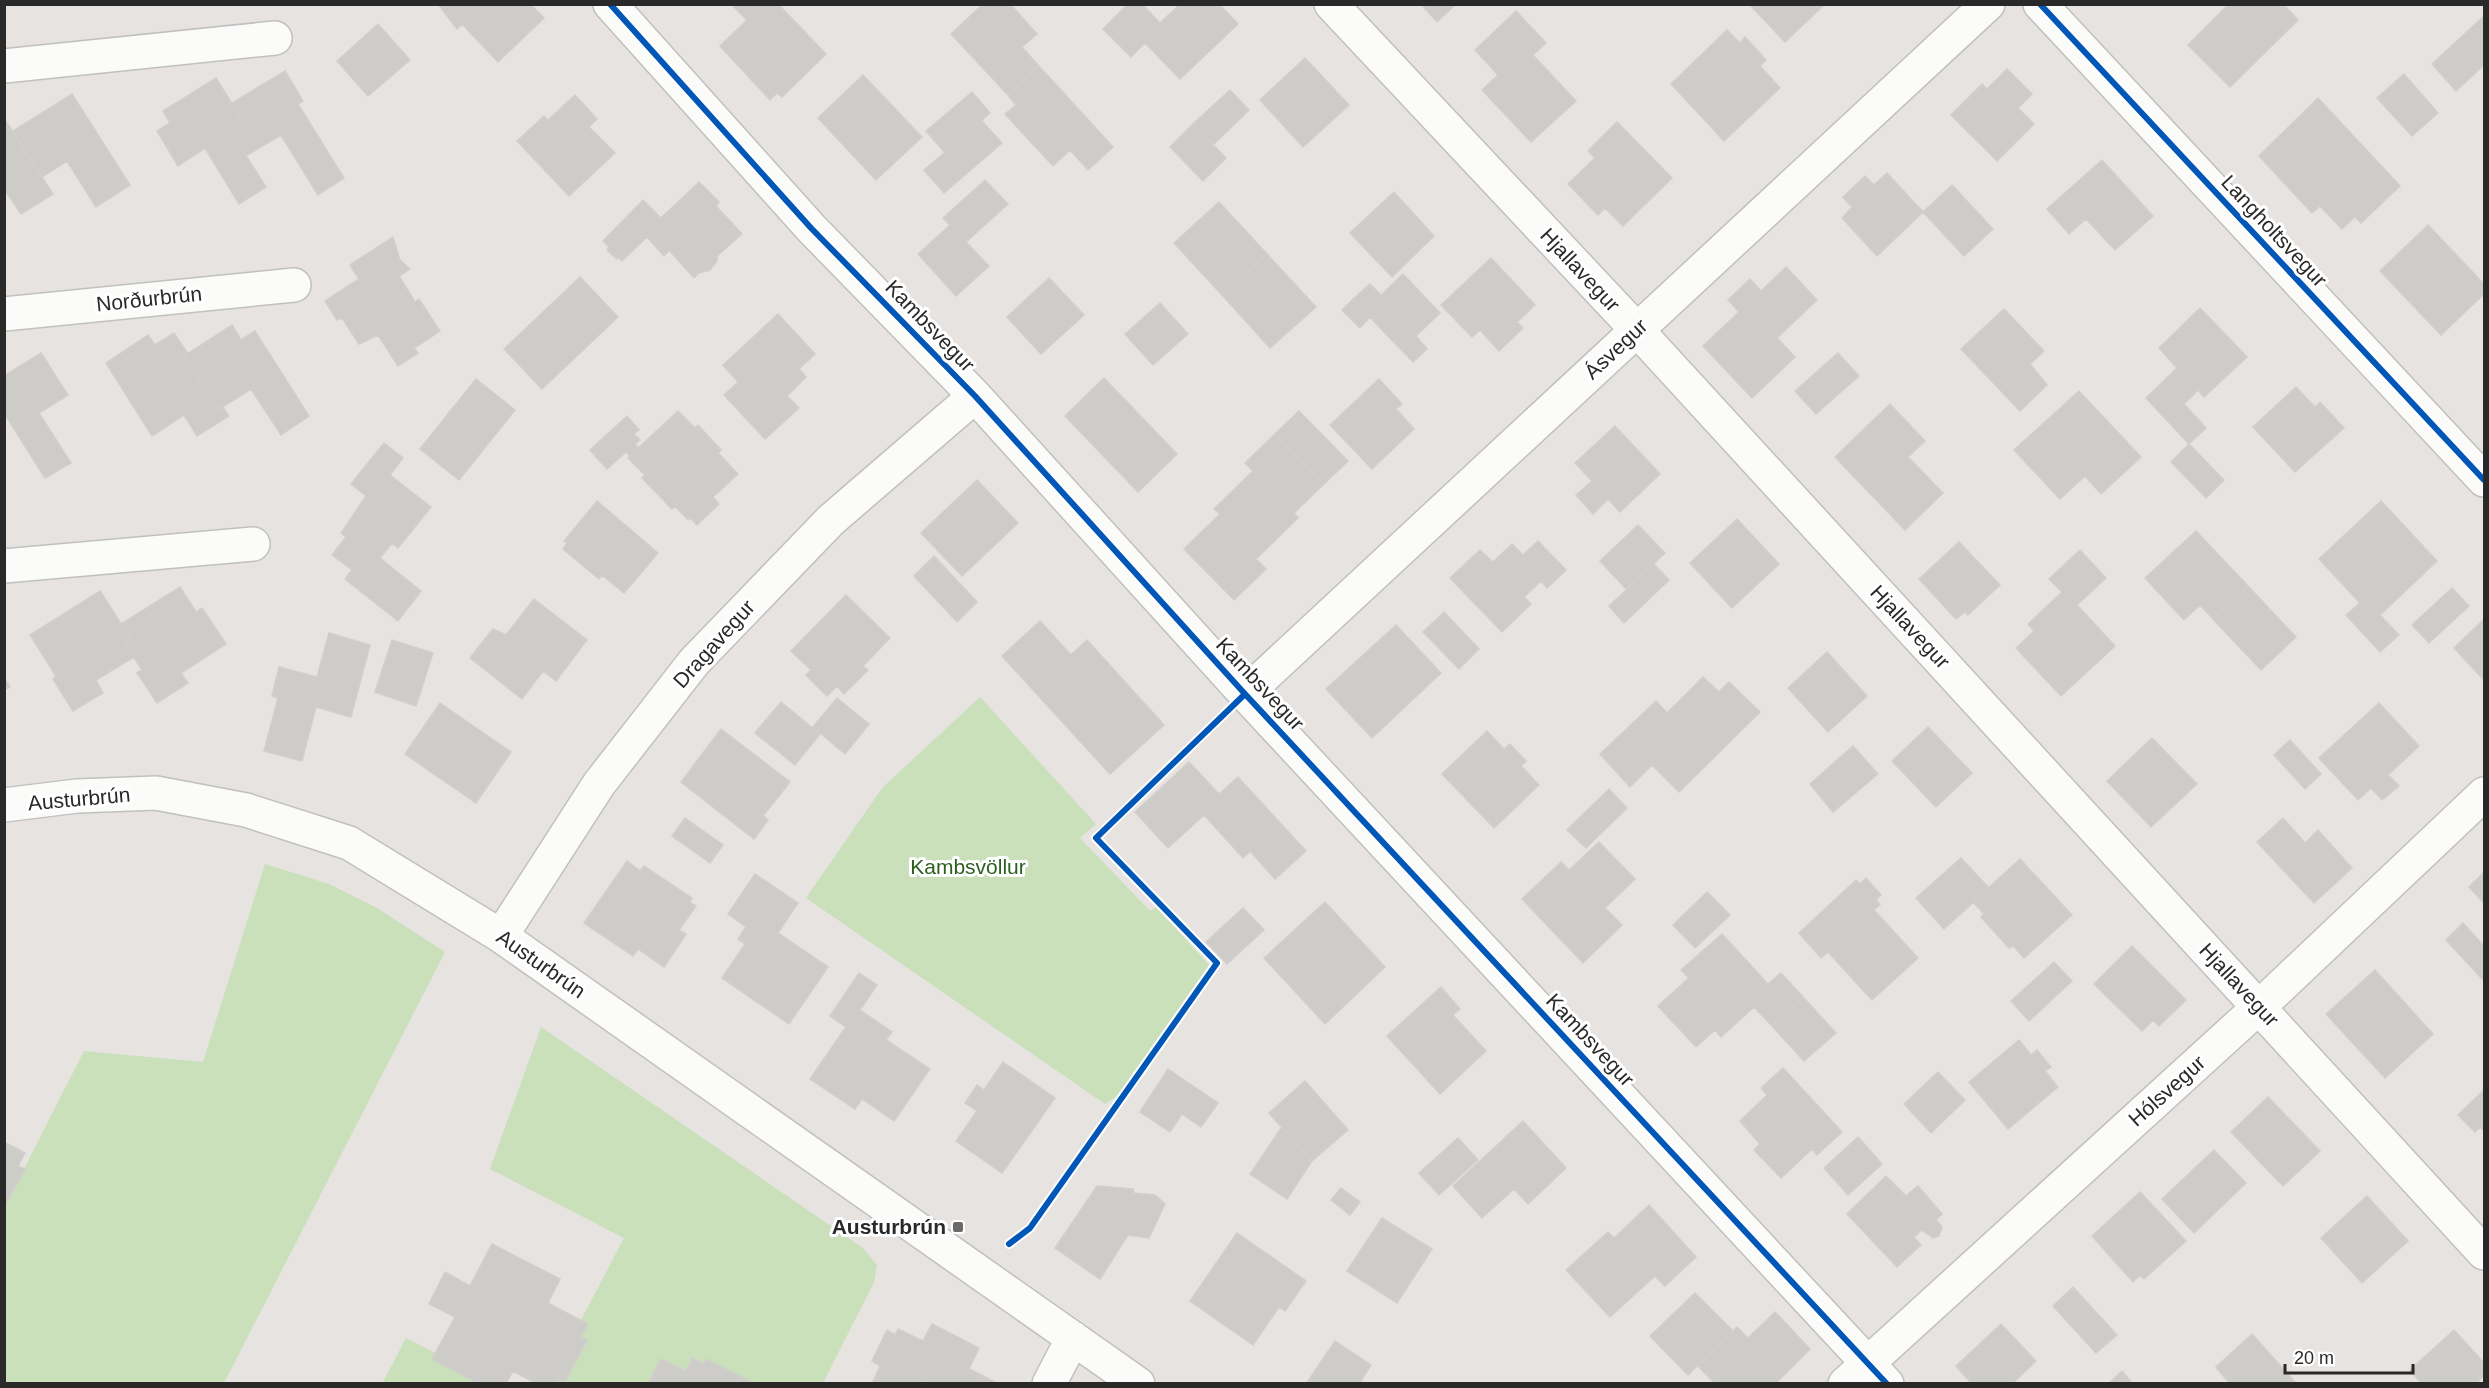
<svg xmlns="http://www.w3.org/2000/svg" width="2489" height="1388" viewBox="0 0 2489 1388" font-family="Arial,sans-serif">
	<rect width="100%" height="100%" fill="#e6e3e0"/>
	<path fill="#c9e0bb" d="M 980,697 L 1096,824 L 1080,838 L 1150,911 L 1156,907 L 1209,965 L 1117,1096 L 1105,1104 L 806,898 L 882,788 Z
		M 265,864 L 329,884 L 377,908 L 445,952 L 224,1383 L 5,1383 L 4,1208 L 84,1051 L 203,1062 Z
		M 541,1027 L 863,1248 L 877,1265 L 874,1282 L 823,1383 L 548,1383 L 624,1238 L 490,1169 Z
		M 406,1338 L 494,1383 L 382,1384 Z"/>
	<path fill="#ceccc9" stroke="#d1cfcc" stroke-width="1.5" d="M 438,4 L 530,4 L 544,18 L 498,62 L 462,24 L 457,29 Z
		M 735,4 L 778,4 L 826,54 L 782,97 L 777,93 L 770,100 L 720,46 L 747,20 L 733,6 Z
		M 983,4 L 1010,4 L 1037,34 L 1022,47 L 1039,66 L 1008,95 L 951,34 Z
		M 1128,4 L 1142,4 L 1160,23 L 1177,7 L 1175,4 L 1219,4 L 1238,24 L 1180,79 L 1145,43 L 1131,57 L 1103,29 Z
		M 1421,4 L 1456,4 L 1437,22 Z
		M 1749,4 L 1825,4 L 1785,42 Z
		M 2229,4 L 2283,4 L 2298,20 L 2230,87 L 2188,45 Z
		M 1516,11 L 1546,43 L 1533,55 L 1576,101 L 1531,142 L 1482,90 L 1498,75 L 1475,50 Z
		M 2484,16 L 2484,65 L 2456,91 L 2432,64 Z
		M 378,24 L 410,60 L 368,96 L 337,61 Z
		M 1727,30 L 1740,43 L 1745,37 L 1766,60 L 1760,66 L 1780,88 L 1724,141 L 1671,84 Z
		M 1305,58 L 1349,105 L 1303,147 L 1260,100 Z
		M 1039,66 L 1113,147 L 1088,170 L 1070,150 L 1053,166 L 1005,114 L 1016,105 L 1008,95 Z
		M 2007,69 L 2032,94 L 2018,108 L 2034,124 L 1997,161 L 1951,115 L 1982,84 L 1987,89 Z
		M 285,71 L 303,101 L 298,104 L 344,178 L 318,195 L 281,135 L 246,156 L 227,126 L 241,118 L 232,103 Z
		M 2404,74 L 2438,113 L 2412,136 L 2377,98 Z
		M 863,75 L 922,137 L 876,180 L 818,118 Z
		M 216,78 L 241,118 L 227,126 L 266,187 L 239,204 L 205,148 L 178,166 L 157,131 L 170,123 L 163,111 Z
		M 1230,90 L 1249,110 L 1213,145 L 1193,124 Z
		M 972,92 L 990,113 L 945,153 L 926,131 Z
		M 72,94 L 130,185 L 96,207 L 67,161 L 42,177 L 13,131 Z
		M 575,95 L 597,119 L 589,127 L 615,153 L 569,196 L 517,141 L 544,116 L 548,120 Z
		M 2318,98 L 2400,186 L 2361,223 L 2355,217 L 2342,229 L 2320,206 L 2312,213 L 2259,156 Z
		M 4,118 L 53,194 L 21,214 L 4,189 Z
		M 982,121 L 1002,143 L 944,193 L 924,170 Z
		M 1617,122 L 1672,178 L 1623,226 L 1605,208 L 1598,215 L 1568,184 L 1595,158 L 1588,151 Z
		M 1193,124 L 1226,158 L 1203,181 L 1170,147 Z
		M 2102,160 L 2153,216 L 2115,250 L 2086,219 L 2069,234 L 2047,209 Z
		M 1887,173 L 1923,212 L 1877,256 L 1842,218 L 1852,207 L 1843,197 L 1865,176 L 1874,185 Z
		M 985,180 L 1008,204 L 966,242 L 989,266 L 956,296 L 918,254 L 950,225 L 943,218 Z
		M 699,182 L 719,202 L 716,206 L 742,234 L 717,256 L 717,261 L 710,270 L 699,273 L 694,278 L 669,250 L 664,256 L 647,237 L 622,261 L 618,257 L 617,259 L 607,250 L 609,247 L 603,241 L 643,200 L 661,218 Z
		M 1952,185 L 1993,229 L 1964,256 L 1923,212 Z
		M 1394,192 L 1434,236 L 1392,277 L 1350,233 Z
		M 1219,202 L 1267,254 L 1222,295 L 1174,243 Z
		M 2428,225 L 2484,284 L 2484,294 L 2441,335 L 2380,271 Z
		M 393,237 L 400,260 L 410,269 L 399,276 L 415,302 L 419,299 L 440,331 L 414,348 L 418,353 L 398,366 L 378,335 L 359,344 L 342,318 L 337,320 L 325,301 L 359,279 L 350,265 Z
		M 1267,254 L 1316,307 L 1270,348 L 1222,295 Z
		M 1491,258 L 1535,305 L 1517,322 L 1523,328 L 1499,351 L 1480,330 L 1472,337 L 1441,305 Z
		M 1786,267 L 1817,300 L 1777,338 L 1795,357 L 1752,398 L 1703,346 L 1739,312 L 1728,300 L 1750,279 L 1761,291 Z
		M 1403,274 L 1422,294 L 1383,331 L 1353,299 L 1370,284 L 1381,295 Z
		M 580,277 L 618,317 L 542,389 L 504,349 Z
		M 1049,278 L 1084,315 L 1041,354 L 1007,317 Z
		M 1422,294 L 1440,313 L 1416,336 L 1427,349 L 1413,362 L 1383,331 Z
		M 1353,299 L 1370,317 L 1360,328 L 1342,310 Z
		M 1160,303 L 1188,334 L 1153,365 L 1125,334 Z
		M 2200,308 L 2247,357 L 2204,397 L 2198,390 L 2184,404 L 2206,428 L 2189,444 L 2146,398 L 2177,368 L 2159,348 Z
		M 2004,309 L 2044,351 L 2030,364 L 2047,385 L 2020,411 L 1961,349 Z
		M 778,314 L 815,354 L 799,369 L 806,377 L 787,396 L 799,408 L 765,439 L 724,395 L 738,382 L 723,365 Z
		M 232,325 L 241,340 L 255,331 L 309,416 L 281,435 L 251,389 L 218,410 L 184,356 Z
		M 174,333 L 188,354 L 184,356 L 218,410 L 223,407 L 229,416 L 197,436 L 184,415 L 152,436 L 106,363 L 148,335 L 155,345 Z
		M 41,353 L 68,395 L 39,413 L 71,463 L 45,478 L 4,413 L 4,376 Z
		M 1838,353 L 1859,376 L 1816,414 L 1795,391 Z
		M 1104,378 L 1177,454 L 1138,492 L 1065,416 Z
		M 476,379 L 515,410 L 459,480 L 420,449 Z
		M 1379,379 L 1402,404 L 1396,409 L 1414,429 L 1372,469 L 1330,425 Z
		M 2296,387 L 2315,407 L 2320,402 L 2344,428 L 2295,472 L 2253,427 Z
		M 2079,391 L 2141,457 L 2101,494 L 2085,476 L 2060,499 L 2014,450 Z
		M 1890,404 L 1925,441 L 1908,457 L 1943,493 L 1905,530 L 1835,457 Z
		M 678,411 L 695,428 L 698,425 L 721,450 L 718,453 L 738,474 L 713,497 L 719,504 L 697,525 L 690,518 L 688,520 L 675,506 L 672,509 L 642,478 L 645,475 L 628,458 L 630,456 L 626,452 L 607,469 L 590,450 L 627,416 L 639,430 L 634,434 L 640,440 L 635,444 L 638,448 Z
		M 1299,411 L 1348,461 L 1324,484 L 1275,434 Z
		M 1615,426 L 1660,474 L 1620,512 L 1608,499 L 1593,514 L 1576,495 L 1592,481 L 1575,463 Z
		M 1275,434 L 1324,484 L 1294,513 L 1298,518 L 1256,559 L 1266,569 L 1234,600 L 1184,549 L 1220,514 L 1214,509 L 1253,471 L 1245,463 Z
		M 384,443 L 403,458 L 390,475 L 431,507 L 398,548 L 392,543 L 380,558 L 421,591 L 398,621 L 345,579 L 352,570 L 332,555 L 346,537 L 341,533 L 366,496 L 351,484 Z
		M 2189,444 L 2224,480 L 2206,498 L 2171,462 Z
		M 977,480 L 1018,523 L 962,576 L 921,533 Z
		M 597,501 L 658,553 L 624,593 L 602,575 L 599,579 L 563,549 L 567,543 L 564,541 Z
		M 2381,501 L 2437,561 L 2380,615 L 2399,635 L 2380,652 L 2346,615 L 2360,603 L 2319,559 Z
		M 1737,519 L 1779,564 L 1732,608 L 1690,563 Z
		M 1638,525 L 1665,553 L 1626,589 L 1600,561 Z
		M 2196,531 L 2248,586 L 2213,619 L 2200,605 L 2184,620 L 2145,578 Z
		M 1538,541 L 1566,570 L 1547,588 L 1541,581 L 1524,597 L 1531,604 L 1502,632 L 1450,578 L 1480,550 L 1493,562 L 1512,544 L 1523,555 Z
		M 1959,542 L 2000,585 L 1968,615 L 1965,612 L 1956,619 L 1919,579 Z
		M 2080,550 L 2106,578 L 2077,605 L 2115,646 L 2061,696 L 2016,648 L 2034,631 L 2028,624 L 2062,592 L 2049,579 Z
		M 934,556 L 977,602 L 957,622 L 914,576 Z
		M 1654,564 L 1669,580 L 1624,623 L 1609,606 Z
		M 2248,586 L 2296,637 L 2261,670 L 2213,619 Z
		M 180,587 L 196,612 L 202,608 L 226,644 L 181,673 L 188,683 L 157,703 L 137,673 L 142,670 L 125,643 L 131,639 L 121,624 Z
		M 2452,588 L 2469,606 L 2429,643 L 2412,625 Z
		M 100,591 L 131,639 L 125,643 L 134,657 L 96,680 L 103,693 L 73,711 L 53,679 L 56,676 L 30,635 Z
		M 846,595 L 890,638 L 863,666 L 868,670 L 844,694 L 837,686 L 827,696 L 806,675 L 811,670 L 791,651 Z
		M 534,599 L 587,640 L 556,681 L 543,671 L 522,699 L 470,658 L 493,629 L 506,635 Z
		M 1444,612 L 1479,649 L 1459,669 L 1423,632 Z
		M 2484,619 L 2484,680 L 2454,648 Z
		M 1040,621 L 1071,655 L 1087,640 L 1164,725 L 1110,774 L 1002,656 Z
		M 1396,625 L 1441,673 L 1372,738 L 1326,689 Z
		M 329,633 L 370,645 L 351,717 L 316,707 L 302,761 L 264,751 L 278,698 L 272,696 L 279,667 L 317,677 Z
		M 392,640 L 433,653 L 416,706 L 375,692 Z
		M 1827,652 L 1867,696 L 1828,732 L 1788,688 Z
		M 1703,677 L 1719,692 L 1729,682 L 1760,712 L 1679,792 L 1652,765 L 1630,787 L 1600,754 L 1656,701 L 1667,713 Z
		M 4,678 L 10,687 L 4,690 Z
		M 837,698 L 869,724 L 845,754 L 813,727 Z
		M 781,702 L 820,734 L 795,765 L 755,733 Z
		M 440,703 L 511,752 L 476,803 L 405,754 Z
		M 2379,703 L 2419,746 L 2388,775 L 2399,786 L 2382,800 L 2371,788 L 2358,800 L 2319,758 Z
		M 1928,727 L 1972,773 L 1936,807 L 1892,761 Z
		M 721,729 L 790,782 L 763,816 L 768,820 L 754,839 L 681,782 Z
		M 1487,731 L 1504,749 L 1510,744 L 1526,761 L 1521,766 L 1539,785 L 1494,828 L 1442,774 Z
		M 2152,738 L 2197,784 L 2151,827 L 2107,781 Z
		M 2290,740 L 2321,774 L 2305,789 L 2274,755 Z
		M 1853,746 L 1878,774 L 1833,812 L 1810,784 Z
		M 1189,762 L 1219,794 L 1238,777 L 1306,851 L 1275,879 L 1250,851 L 1243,858 L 1204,815 L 1168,848 L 1135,812 Z
		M 1609,789 L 1627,808 L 1586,848 L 1567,830 Z
		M 685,818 L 723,845 L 710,863 L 672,836 Z
		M 2283,818 L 2305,843 L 2318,830 L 2352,868 L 2314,903 L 2257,842 Z
		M 1599,842 L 1635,879 L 1605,908 L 1622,925 L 1583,963 L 1522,899 L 1561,862 L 1569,870 Z
		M 1961,858 L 1989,888 L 1944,929 L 1916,898 Z
		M 2020,859 L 2072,915 L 2024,958 L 2013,946 L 2009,948 L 1981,917 L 1984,914 L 1973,902 Z
		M 627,861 L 640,871 L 644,866 L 692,898 L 690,902 L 696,906 L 679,930 L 686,934 L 664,967 L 638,949 L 633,956 L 584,923 Z
		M 2484,872 L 2484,903 L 2469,887 Z
		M 755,874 L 798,903 L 778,933 L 828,967 L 789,1024 L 722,978 L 745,944 L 738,939 L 746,927 L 728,914 Z
		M 1866,878 L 1881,895 L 1876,900 L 1880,905 L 1874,910 L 1918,958 L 1872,1000 L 1828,952 L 1821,958 L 1799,933 L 1856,880 L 1860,884 Z
		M 1707,892 L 1730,915 L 1695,948 L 1673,925 Z
		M 1325,902 L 1385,967 L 1325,1024 L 1264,958 Z
		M 1243,908 L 1264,930 L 1227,964 L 1206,942 Z
		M 2463,923 L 2484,946 L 2484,981 L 2446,940 Z
		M 1722,934 L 1768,984 L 1781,973 L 1803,997 L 1772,1026 L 1754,1007 L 1721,1037 L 1715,1030 L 1696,1047 L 1658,1006 L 1689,978 L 1681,970 Z
		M 2132,946 L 2186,1000 L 2159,1026 L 2153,1020 L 2142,1031 L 2094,984 Z
		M 2054,962 L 2072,981 L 2029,1021 L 2011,1001 Z
		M 2375,970 L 2433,1034 L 2385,1078 L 2326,1014 Z
		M 859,973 L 877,985 L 860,1010 L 892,1032 L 886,1040 L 930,1069 L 894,1121 L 862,1099 L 855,1109 L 810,1079 L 846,1027 L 830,1016 Z
		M 1441,987 L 1460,1009 L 1453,1015 L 1486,1051 L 1440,1094 L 1387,1036 Z
		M 1803,997 L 1836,1033 L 1804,1061 L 1772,1026 Z
		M 2019,1040 L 2031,1055 L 2037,1050 L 2051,1067 L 2045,1071 L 2058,1087 L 2008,1129 L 1969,1082 Z
		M 1003,1062 L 1055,1098 L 1002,1173 L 956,1141 L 977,1111 L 965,1103 L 977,1085 L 984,1090 Z
		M 1783,1068 L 1842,1132 L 1817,1155 L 1812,1149 L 1781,1178 L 1754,1150 L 1760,1144 L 1740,1121 L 1767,1095 L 1761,1088 Z
		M 1168,1069 L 1218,1103 L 1201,1127 L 1182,1114 L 1170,1132 L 1140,1112 Z
		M 1938,1072 L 1965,1100 L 1931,1133 L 1904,1104 Z
		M 1305,1081 L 1348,1130 L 1312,1161 L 1269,1113 Z
		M 2484,1090 L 2484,1131 L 2480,1127 L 2475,1132 L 2458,1115 Z
		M 2268,1097 L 2320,1151 L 2283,1186 L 2231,1132 Z
		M 1523,1121 L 1566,1168 L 1528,1204 L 1514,1189 L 1482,1218 L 1453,1186 Z
		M 1282,1127 L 1312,1161 L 1287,1199 L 1250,1174 Z
		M 1858,1137 L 1882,1164 L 1848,1195 L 1824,1168 Z
		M 1458,1138 L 1478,1160 L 1439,1195 L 1419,1173 Z
		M 4,1142 L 25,1153 L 18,1166 L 25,1169 L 4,1207 Z
		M 2214,1150 L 2246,1183 L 2194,1233 L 2162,1199 Z
		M 1886,1176 L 1906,1196 L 1918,1186 L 1942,1214 L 1936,1220 L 1942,1227 L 1939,1236 L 1933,1238 L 1922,1230 L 1914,1237 L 1921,1245 L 1897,1267 L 1847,1214 Z
		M 1097,1186 L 1133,1189 L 1134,1193 L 1155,1195 L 1165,1204 L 1149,1238 L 1128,1235 L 1100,1279 L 1055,1248 Z
		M 1341,1188 L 1360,1202 L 1350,1215 L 1331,1200 Z
		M 2140,1192 L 2186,1241 L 2144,1279 L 2140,1275 L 2133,1282 L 2092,1236 Z
		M 2367,1196 L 2408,1241 L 2362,1283 L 2321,1238 Z
		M 1649,1205 L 1696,1257 L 1665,1286 L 1655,1276 L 1610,1317 L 1566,1270 L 1608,1232 L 1614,1238 Z
		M 1382,1218 L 1432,1249 L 1397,1303 L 1347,1271 Z
		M 1237,1233 L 1306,1281 L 1285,1311 L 1279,1307 L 1253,1345 L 1190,1301 Z
		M 492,1244 L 560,1279 L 548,1303 L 588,1324 L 581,1337 L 587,1340 L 565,1382 L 559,1379 L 557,1384 L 537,1384 L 513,1371 L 506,1384 L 479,1384 L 432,1359 L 455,1317 L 429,1304 L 445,1272 L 470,1286 Z
		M 2073,1287 L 2117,1335 L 2096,1353 L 2053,1306 Z
		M 1695,1293 L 1733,1331 L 1688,1375 L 1650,1336 Z
		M 1775,1312 L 1810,1349 L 1775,1384 L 1715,1384 L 1697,1365 L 1737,1327 L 1748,1338 Z
		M 932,1324 L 979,1348 L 969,1369 L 999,1384 L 926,1384 L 922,1381 L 921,1384 L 872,1384 L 880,1366 L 872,1361 L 887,1330 L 895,1335 L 898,1329 L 923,1341 Z
		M 2001,1324 L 2036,1361 L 2012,1384 L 1972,1384 L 1956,1366 Z
		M 2454,1330 L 2484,1363 L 2484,1375 L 2476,1384 L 2422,1384 L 2410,1370 Z
		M 2252,1334 L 2297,1384 L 2230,1384 L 2216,1367 Z
		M 1335,1341 L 1371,1365 L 1361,1381 L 1364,1384 L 1306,1384 Z
		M 692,1358 L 704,1364 L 706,1359 L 754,1383 L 648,1384 L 661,1359 L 686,1371 Z
		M 2122,1371 L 2133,1384 L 2108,1384 Z"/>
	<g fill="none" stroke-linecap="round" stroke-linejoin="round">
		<g stroke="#c1c0c1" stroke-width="36">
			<path id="minor" d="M 610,4 L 811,228 L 975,396 L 1245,694 L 1887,1384
				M 1331,4 L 1637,330 L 2484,1253
				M 4,66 L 275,38
				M 4,314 L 294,285
				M 4,566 L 253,544
				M 1245,694 L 1988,4
				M 4,805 L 77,796 L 156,793 L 246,810 L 349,843 L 501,936 L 1138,1384
				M 501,936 L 599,784 L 694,662 L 831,520 L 975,396
				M 1049,1384 L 1073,1338
				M 1845,1384 L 2259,1007 L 2484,794"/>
		</g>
		<g stroke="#c1c0c1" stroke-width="36">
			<path id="tertiary" d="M 2040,4 L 2484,480"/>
		</g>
		<use href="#minor" stroke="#fbfbfa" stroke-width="33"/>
		<use href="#tertiary" stroke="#fbfbfa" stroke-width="33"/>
		<g stroke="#fff" stroke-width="10">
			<path id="cycleway" d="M 610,4 L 811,228 L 975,396 L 1245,694 L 1887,1384
				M 2040,4 L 2484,480
				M 1009,1244 L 1030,1228 L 1217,963 L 1096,838 L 1245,694"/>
		</g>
		<use href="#cycleway" stroke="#0057b8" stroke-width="6"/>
	</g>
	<rect fill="#6b6a69" stroke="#fff" stroke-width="2" x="952" y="1221" width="12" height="12" rx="3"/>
	<g text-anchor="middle" stroke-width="6" stroke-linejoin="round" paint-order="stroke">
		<g font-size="21" fill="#292929" stroke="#fff">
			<text transform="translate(2274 231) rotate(47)" y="7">Langholtsvegur</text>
			<text transform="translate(1580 270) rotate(47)" y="7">Hjallavegur</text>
			<text transform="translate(149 299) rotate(-6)" y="7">Norðurbrún</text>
			<text transform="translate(930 326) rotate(46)" y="7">Kambsvegur</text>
			<text transform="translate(1616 349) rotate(-43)" y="7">Ásvegur</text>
			<text transform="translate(1910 627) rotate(47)" y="7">Hjallavegur</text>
			<text transform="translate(714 644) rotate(-48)" y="7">Dragavegur</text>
			<text transform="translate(1260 684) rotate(47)" y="7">Kambsvegur</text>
			<text transform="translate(79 799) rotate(-5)" y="7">Austurbrún</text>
			<text transform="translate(541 964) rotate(35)" y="7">Austurbrún</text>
			<text transform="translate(2239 985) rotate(47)" y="7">Hjallavegur</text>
			<text transform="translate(1590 1040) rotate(47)" y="7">Kambsvegur</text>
			<text transform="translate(2167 1091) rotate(-42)" y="7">Hólsvegur</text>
		</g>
		<g font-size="21" fill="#2c601f" stroke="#fff">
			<text x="968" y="874">Kambsvöllur</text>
		</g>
		<g font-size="21" font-weight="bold" fill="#292929" stroke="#fff" text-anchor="end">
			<text x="946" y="1234">Austurbrún</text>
		</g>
	</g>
	<rect width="2489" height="1388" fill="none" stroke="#292929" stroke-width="12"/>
	<path d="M2285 1364v9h128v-9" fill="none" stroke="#292929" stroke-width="3"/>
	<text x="2294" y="1364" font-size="18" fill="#292929" stroke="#ffffff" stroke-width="4.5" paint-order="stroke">20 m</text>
</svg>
